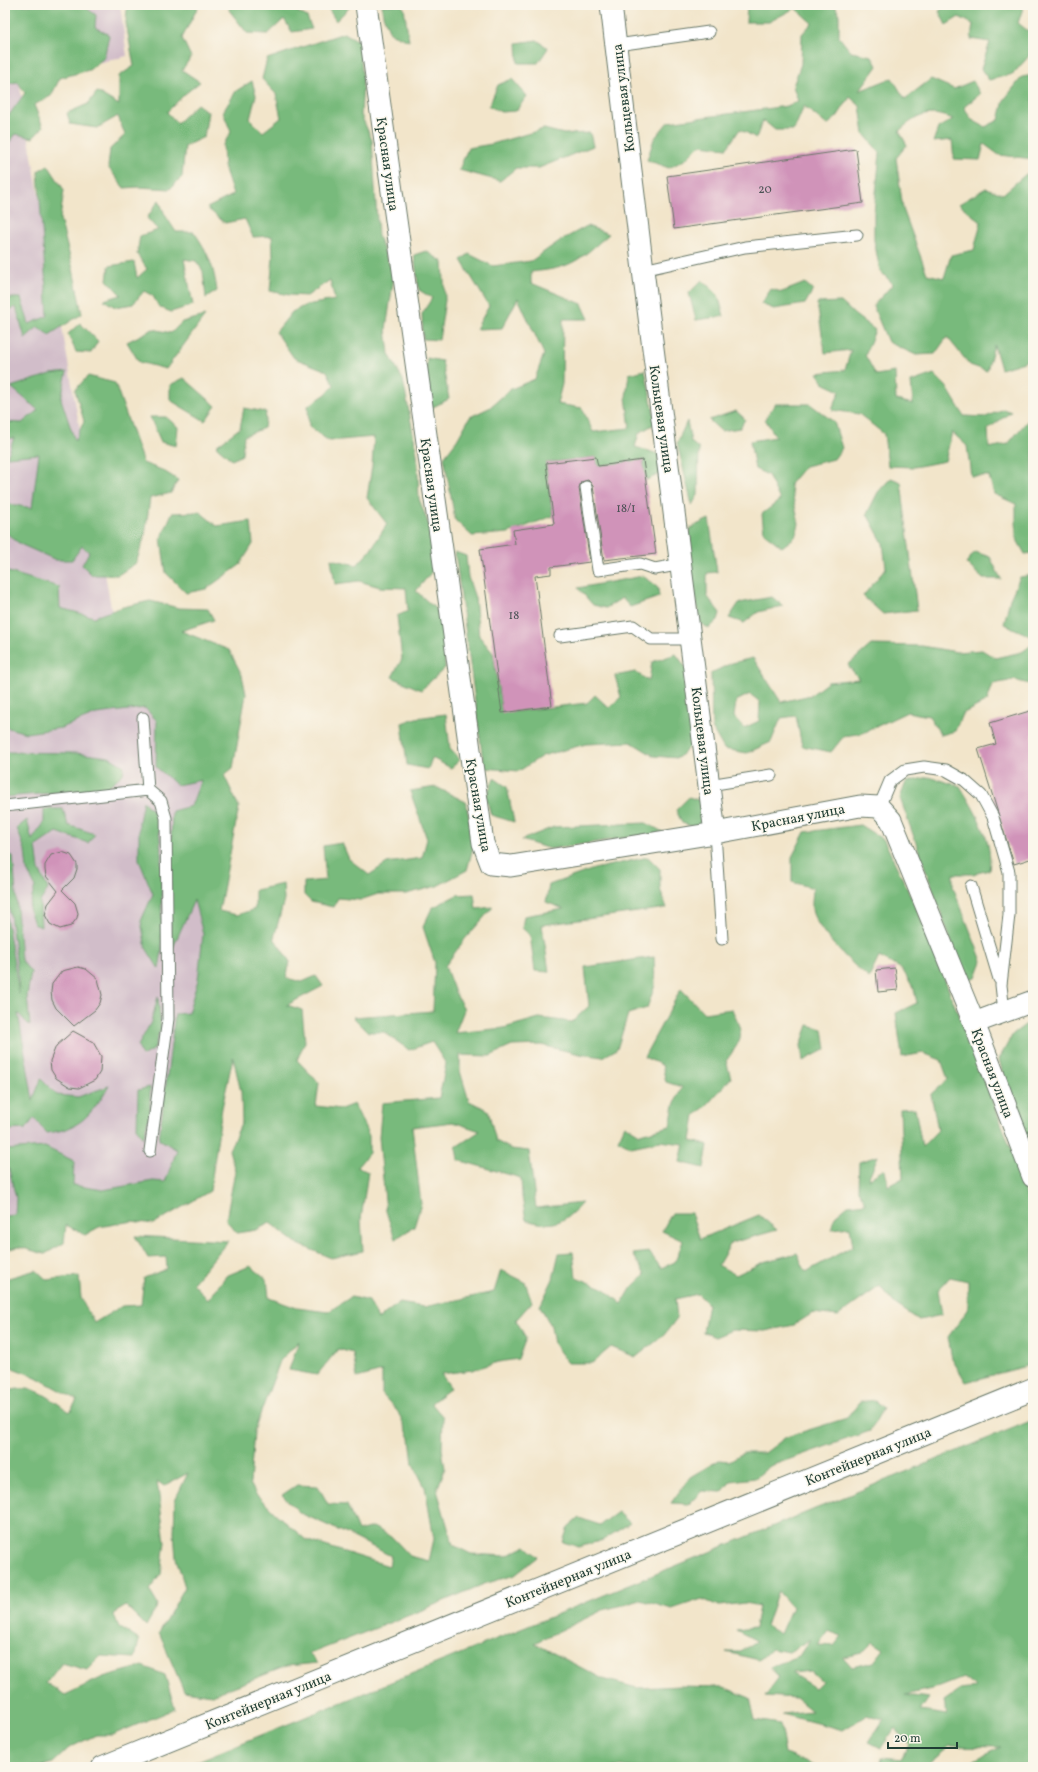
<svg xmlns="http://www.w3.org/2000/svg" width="1038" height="1772" viewBox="0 0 1038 1772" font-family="Vollkorn,serif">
	<rect width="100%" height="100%" fill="#fbf7ec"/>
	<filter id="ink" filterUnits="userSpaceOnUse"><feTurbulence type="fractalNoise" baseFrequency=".025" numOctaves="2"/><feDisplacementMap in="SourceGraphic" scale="8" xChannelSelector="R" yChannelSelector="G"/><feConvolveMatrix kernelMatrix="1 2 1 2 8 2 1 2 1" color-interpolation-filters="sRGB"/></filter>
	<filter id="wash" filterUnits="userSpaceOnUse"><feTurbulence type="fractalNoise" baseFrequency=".012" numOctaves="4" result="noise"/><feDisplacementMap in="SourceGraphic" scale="16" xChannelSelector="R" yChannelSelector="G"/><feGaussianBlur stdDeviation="0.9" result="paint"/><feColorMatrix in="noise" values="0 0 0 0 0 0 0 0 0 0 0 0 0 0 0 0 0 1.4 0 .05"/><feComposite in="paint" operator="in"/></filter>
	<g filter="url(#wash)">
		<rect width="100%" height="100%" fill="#f2e5ca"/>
		<path fill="#d1bdc9" d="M 5,5 L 120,5 L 127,56 L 19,82 L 120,659 L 224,748 L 210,1191 L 5,1216 Z"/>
		<path fill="#78ba7c" stroke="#4c7c58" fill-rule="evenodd" d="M 5,5 L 82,5 L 96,15 L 95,27 L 109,35 L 104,58 L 89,70 L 60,78 L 51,96 L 34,105 L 43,127 L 33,138 L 16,134 L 6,146 L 5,113 L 9,115 L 25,93 L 18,82 L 5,84 Z
			M 127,5 L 199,5 L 182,38 L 191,57 L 182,70 L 200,82 L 186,93 L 167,112 L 177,123 L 197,104 L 208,112 L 204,137 L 185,146 L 182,177 L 170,189 L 139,187 L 124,188 L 108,167 L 110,149 L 125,135 L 118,116 L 97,128 L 70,124 L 67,113 L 88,104 L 97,92 L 119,105 L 119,76 L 134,66 L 126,23 Z
			M 230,5 L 286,5 L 307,17 L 312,29 L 292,32 L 284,19 L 268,34 L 247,33 L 229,10 Z
			M 326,5 L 352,5 L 336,21 Z
			M 382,5 L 401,5 L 404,8 L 409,41 L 390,33 L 383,15 Z
			M 747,5 L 835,5 L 839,15 L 839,37 L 851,52 L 872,56 L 877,66 L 859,91 L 892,78 L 905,99 L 931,79 L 954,89 L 973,81 L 980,94 L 964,107 L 972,120 L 985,127 L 999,120 L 1004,100 L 1022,77 L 1033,75 L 1033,159 L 999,155 L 984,144 L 980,160 L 954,159 L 952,140 L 933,142 L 938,128 L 953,119 C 929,109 917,115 899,131 L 907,145 L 896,158 L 903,209 L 927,274 L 944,278 L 951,255 L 974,250 L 981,222 L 959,204 L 986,188 L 1003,194 L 1026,174 L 1033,174 L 1033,355 L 1024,362 L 1001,369 L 994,345 L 987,371 L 970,365 L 947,337 L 935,354 L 916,355 L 888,342 L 873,306 L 893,284 L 880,271 L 874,240 L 874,212 L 880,153 L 864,134 L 860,106 L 850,97 L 837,117 L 827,125 L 804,106 L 794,130 L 775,130 L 763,120 L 756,138 L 740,129 L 727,148 L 700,145 L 686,159 L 669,168 L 647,160 L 654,139 L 668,122 L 787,106 L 798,101 L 793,86 L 801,64 L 802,34 L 812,23 L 795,8 L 769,22 L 746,22 Z
			M 948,5 L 969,5 L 973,8 L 975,5 L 1024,5 L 1018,23 L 1033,35 L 1029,56 L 1013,74 L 989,80 L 981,69 L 990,42 L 971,39 L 973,24 L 959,17 L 946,25 L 939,11 Z
			M 344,33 L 359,41 L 363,82 L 361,115 L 372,140 L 378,236 L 394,276 L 386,329 L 389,354 L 403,380 L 417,454 L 419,499 L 430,528 L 434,569 L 416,591 L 437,610 L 444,634 L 445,668 L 421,690 L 392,677 L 402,659 L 397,616 L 408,611 L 406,588 L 380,587 L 359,581 L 335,584 L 331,559 L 357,565 L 370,551 L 387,524 L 367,498 L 372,466 L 374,437 L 329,441 L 309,427 L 308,406 L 326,394 L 334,385 L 327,371 L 294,358 L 276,332 L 292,312 L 306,305 L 335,300 L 330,280 L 307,296 L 289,295 L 270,291 L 273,257 L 272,236 L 253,237 L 245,219 L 225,223 L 207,208 L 233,195 L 224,166 L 223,145 L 231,132 L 223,112 L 236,91 L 252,81 L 256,95 L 250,119 L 263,132 L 281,118 L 276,94 L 262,79 L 267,59 Z
			M 537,40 L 548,48 L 538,63 L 518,63 L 517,43 Z
			M 512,79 L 527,96 L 516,111 L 501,112 L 489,106 L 498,85 Z
			M 544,129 L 564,134 L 590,133 L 593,146 L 539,168 L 516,168 L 500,181 L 459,170 L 468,148 L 492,144 Z
			M 48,165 L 64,190 L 60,219 L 73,269 L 82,314 L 49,335 L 38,327 L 25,338 L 16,307 L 5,312 L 5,298 L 21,298 L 29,324 L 48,316 L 38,171 Z
			M 159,200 L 165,215 L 176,232 L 194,232 C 208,252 214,267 217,291 L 206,298 L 203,271 L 196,261 L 184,259 L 193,305 L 171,312 L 159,307 L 153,296 L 144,291 L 133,304 L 115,307 L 104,300 L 121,295 L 107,280 L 109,266 L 134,262 L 137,278 L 147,269 L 137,254 L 140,236 L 158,230 L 147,218 Z
			M 587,226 L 609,234 C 578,261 573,268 531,272 L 531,283 L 582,304 L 589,319 L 563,319 L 562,384 L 557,404 L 582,408 L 593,432 L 630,428 L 626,397 L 629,374 L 645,370 L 656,423 L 639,433 L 635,447 L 658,454 L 660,474 L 646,480 L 643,460 L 598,466 L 596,457 L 546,463 L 553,516 L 508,533 L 472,536 L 455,520 L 444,457 L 457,440 L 470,417 L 489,408 L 511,389 L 535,379 L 544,354 L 518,298 L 502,328 L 476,329 L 489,306 L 461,260 L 469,254 L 493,266 L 531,261 L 558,242 Z
			M 426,251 L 443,262 L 445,300 L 439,340 L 423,339 L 422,314 L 432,298 L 419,290 L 414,255 Z
			M 702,280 L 718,295 L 724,316 L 696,320 L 689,293 Z
			M 805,283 L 813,290 L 805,304 L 774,309 L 761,304 L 771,289 L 782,292 Z
			M 841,302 L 855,315 L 875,330 L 865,355 L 876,375 L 895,372 L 896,400 L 913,404 L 911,382 L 934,374 L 946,386 L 964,416 L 986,417 L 1003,409 L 1011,412 L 988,429 L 989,448 L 1008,444 L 1028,420 L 1033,418 L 1033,553 L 1025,554 L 1016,538 L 1016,504 L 994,494 L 989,476 L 971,476 L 967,446 L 952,432 L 945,461 L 914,467 L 888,466 L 884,434 L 859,414 L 832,410 L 840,391 L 825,384 L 817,373 L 845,370 L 851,350 L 825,353 L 817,303 Z
			M 205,316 L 166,369 L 139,362 L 127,342 L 153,329 L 171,333 L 182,322 Z
			M 80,323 L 98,341 L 91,353 L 76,352 L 68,334 Z
			M 427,358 L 442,361 L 449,399 L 431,408 L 426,380 Z
			M 67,372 L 61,399 L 75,441 L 84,421 L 75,390 L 88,376 L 115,383 L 143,463 L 162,470 L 178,480 L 171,493 L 150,498 L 145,535 L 136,563 L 118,575 L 92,575 L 82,565 L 89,552 L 82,546 L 72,560 L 56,560 L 20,544 L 5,532 L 5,500 L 8,504 L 32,508 L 39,454 L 7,457 L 14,438 L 5,439 L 5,422 L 22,423 L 38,410 L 11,387 L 51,374 Z
			M 184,378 L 216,406 L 205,421 L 170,400 L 170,385 Z
			M 775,404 L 810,404 L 834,422 L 842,448 L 834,459 L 805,466 L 790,484 L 799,524 L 795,537 L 782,547 L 764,533 L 762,514 L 780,500 L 768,475 L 755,469 L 750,441 L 776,437 L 765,419 Z
			M 244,408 L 266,412 L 264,428 L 244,436 L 242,455 L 232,460 L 216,446 L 240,428 Z
			M 736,411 L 745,419 L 740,428 L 721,431 L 709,420 Z
			M 150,417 L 166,417 L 178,427 L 176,446 L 161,442 Z
			M 687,421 L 691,442 L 699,449 L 698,495 L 692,505 L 677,443 Z
			M 891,478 L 901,482 L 917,610 L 883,614 L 863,596 L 886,568 L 883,543 L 867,514 L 878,492 Z
			M 200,512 L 217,526 L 251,521 L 253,544 L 240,565 L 206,589 L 186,593 L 166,573 L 161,539 L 172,513 Z
			M 709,519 L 717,572 L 707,573 L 707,596 L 720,613 L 718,620 L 709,628 L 701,624 L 690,569 L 690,528 Z
			M 455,552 L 466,556 L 468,577 L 475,598 L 479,636 L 493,653 L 502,713 L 587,703 L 595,695 L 609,708 L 621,697 L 615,676 L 635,672 L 649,681 L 652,662 L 676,654 L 687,669 L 693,725 L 690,746 L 678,758 L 654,756 L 631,742 L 586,744 L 542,756 L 519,771 L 484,768 Z
			M 975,552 L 990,557 L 1001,579 L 983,579 L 966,563 Z
			M 5,571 L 59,587 L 60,608 L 94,617 L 123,607 L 150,601 L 179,608 L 208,609 L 214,620 L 181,631 L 229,650 L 242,675 L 246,694 L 233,768 L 224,775 L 239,807 L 219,911 L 237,915 L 255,909 L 255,890 L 283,884 L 284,900 L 274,938 L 290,962 L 286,978 L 302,982 L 316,976 L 323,986 L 287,1005 L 302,1010 L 305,1042 L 297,1060 L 319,1083 L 316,1106 L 341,1109 L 354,1104 L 369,1136 L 369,1153 L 357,1167 L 368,1172 L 361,1219 L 363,1251 L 331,1258 L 298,1244 L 270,1223 L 256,1230 L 237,1233 L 226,1220 L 235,1171 L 229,1150 L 242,1122 L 241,1092 L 233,1057 L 222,1108 L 210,1191 L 153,1224 L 132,1221 L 99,1227 L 85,1235 L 66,1225 L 64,1243 L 45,1254 L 19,1247 L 5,1250 L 5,1216 L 15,1215 L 16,1198 L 9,1169 L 5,1168 L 5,1150 L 45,1147 L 74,1161 L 73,1185 L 103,1190 L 153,1181 L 165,1182 L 177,1150 L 159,1139 L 175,1014 L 188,1013 L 198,980 L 203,934 L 194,900 L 171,952 L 170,880 L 172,811 L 191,806 L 201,780 L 177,785 L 156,767 L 157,721 L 145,708 L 96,714 L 61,728 L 26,733 L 5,727 Z
			M 1033,575 L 1033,637 L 1004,624 L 1010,599 L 1020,577 Z
			M 643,576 L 658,588 L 659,597 L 630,607 L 622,598 L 606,608 L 593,605 L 578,588 Z
			M 772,597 L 783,606 L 758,612 L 744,623 L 729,618 L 739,603 Z
			M 1033,644 L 1033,685 L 1014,680 L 993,684 L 987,701 L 962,714 L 955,731 L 941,735 L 929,716 L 907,712 L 863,733 L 844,736 L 831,752 L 802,746 L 796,716 L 781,718 L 771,742 L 747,753 L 724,749 L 712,728 L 711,673 L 732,663 L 753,658 L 781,702 L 811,695 L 828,682 L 859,679 L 848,665 L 871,645 L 922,646 L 957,652 L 982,650 L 995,658 L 1022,652 ZM 750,694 L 760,702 L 759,721 L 744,728 L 734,717 L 736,701 Z
			M 446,714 L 450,749 L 460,760 L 451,768 L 432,758 L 428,769 L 407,765 L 402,723 L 416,718 Z
			M 5,752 L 76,753 L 109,757 L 124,766 L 123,774 L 106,788 L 5,797 Z
			M 929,777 L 960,786 C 975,811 994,841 989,870 L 973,874 L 953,874 L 953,887 L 982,961 L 976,977 L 965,980 L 900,798 L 906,782 Z
			M 494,778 L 507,787 L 514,822 L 491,815 L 486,797 Z
			M 436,787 L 466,802 L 474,844 L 467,870 L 437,886 L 406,894 L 378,894 L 360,900 L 338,898 L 333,907 L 311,902 L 304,895 L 304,882 L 326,880 L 323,846 L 342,843 L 349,859 L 369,875 L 387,863 L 422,858 L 427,839 L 410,791 Z
			M 689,797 L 701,801 L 700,829 L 682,823 L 676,810 Z
			M 143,801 L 158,817 L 161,852 L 162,951 L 159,969 L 146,948 L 141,921 L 153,894 L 139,860 L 139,822 Z
			M 44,809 L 63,809 L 68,825 L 95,834 L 88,843 L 57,832 L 36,846 L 39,870 L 48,889 L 40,902 L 41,927 L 34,924 L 29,909 L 35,886 L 27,870 L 25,850 L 17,828 L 27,820 L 32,840 L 44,823 Z
			M 646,823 L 663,832 L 550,849 L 521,840 L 554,827 Z
			M 860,825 L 884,840 L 917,909 L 1016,1161 L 1033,1219 L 1033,1362 L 1023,1367 L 966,1382 L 952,1359 L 948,1337 L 968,1310 L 968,1281 L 950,1277 L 938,1290 L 942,1315 L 919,1320 L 895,1304 L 880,1286 L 838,1316 L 813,1313 L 794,1325 L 765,1331 L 732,1330 L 715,1337 L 703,1332 L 708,1304 L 698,1294 L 675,1299 L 677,1318 L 664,1335 L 636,1357 L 611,1347 L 592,1363 L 568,1363 L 554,1344 L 551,1326 L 540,1306 L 553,1279 L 559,1253 L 573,1252 L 576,1277 L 603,1288 L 622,1304 L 632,1287 L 645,1275 L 633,1254 L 649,1252 L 661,1268 L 675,1262 L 683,1241 L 662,1231 L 672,1213 L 691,1213 L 700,1239 L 759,1215 L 777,1230 L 731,1243 L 718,1265 L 736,1275 L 763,1262 L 797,1253 L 806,1272 L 853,1246 L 850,1227 L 832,1229 L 835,1216 L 848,1205 L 866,1203 L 858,1190 L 859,1162 L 878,1156 L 868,1179 L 885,1169 L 888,1186 L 903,1178 L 900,1109 L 915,1108 L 922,1147 L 938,1130 L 931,1094 L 948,1079 L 941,1060 L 923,1053 L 902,1057 L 896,1013 L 917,1003 L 914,989 L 902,969 L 879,957 L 869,978 C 851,963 824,938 814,916 C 810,909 813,896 813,888 L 792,882 L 792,857 L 805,832 Z
			M 5,854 L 13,856 L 21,960 L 31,972 L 27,996 L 30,1026 L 18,1013 L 33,1100 L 41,1079 L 57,1095 L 78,1097 L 109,1086 C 91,1114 82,1129 47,1133 L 34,1118 L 26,1129 L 8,1130 L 5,1125 L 5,909 L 19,994 C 17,947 5,901 5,854 Z
			M 648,857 L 660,869 L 660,889 L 667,908 L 542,925 L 549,972 L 535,971 L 530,935 L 522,928 L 524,916 L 564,909 L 546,902 L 549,885 L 594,869 Z
			M 474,894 L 476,909 L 493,907 L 465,939 L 445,966 L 454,990 L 464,1010 L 455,1033 L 504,1028 L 539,1018 L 572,1022 L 589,1006 L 585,967 L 654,957 L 655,985 L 647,1008 L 628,1014 L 617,1049 L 603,1057 L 580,1054 L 541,1045 L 512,1046 L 490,1056 L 460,1055 L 460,1071 L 469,1101 L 488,1110 L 496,1141 L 511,1149 L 529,1151 L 536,1208 L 582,1203 C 564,1223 553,1228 526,1220 L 522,1197 L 521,1178 L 458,1160 L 456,1147 L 480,1131 L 453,1122 L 412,1127 L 421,1204 L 414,1227 L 395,1239 L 386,1211 L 379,1137 L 382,1103 L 439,1098 L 446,1064 L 432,1042 L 409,1050 L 384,1032 L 368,1032 L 353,1017 L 433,1011 L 435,963 L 423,927 L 432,908 L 457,895 Z
			M 681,989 L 704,1013 L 732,1009 C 744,1037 744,1036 726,1061 L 731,1078 L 706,1106 L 695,1115 L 691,1141 L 708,1145 L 704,1168 L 680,1162 L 684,1144 L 660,1141 L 631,1147 L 618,1140 L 625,1125 L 640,1134 L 670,1126 L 674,1105 L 682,1087 L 666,1082 L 662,1065 L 644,1057 Z
			M 158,997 L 161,1027 L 154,1049 L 142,1056 L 138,1046 L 151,1022 Z
			M 1033,1019 L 1033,1152 L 1010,1101 L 999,1059 L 1013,1034 Z
			M 808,1025 L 823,1029 L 826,1049 L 803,1061 L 801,1045 Z
			M 150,1087 L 150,1113 L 143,1138 L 137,1129 L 138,1090 Z
			M 135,1236 L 228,1241 L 193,1283 L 208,1300 L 226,1276 L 250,1266 L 267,1279 L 269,1298 L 297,1308 L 328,1312 L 351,1297 L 369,1301 L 378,1319 L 399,1303 L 424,1307 L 494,1292 L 501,1270 L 525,1282 L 532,1302 L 516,1320 L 526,1338 L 518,1359 L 498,1362 L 472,1370 L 441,1374 L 451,1388 L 431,1403 L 443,1417 L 442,1449 L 445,1468 L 437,1490 L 453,1545 L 471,1554 L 506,1556 L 526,1546 L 538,1557 L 515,1575 L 484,1584 L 420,1611 L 309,1654 L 318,1663 L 287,1666 L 212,1695 L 184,1691 L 159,1633 L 185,1587 L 176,1558 L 174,1533 L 175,1500 L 188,1473 L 164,1486 L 157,1481 L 165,1542 L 161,1574 L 149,1590 L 158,1605 L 146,1626 L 126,1606 L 113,1614 L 119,1627 L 139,1640 L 135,1658 L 101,1656 L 87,1670 L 62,1663 L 46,1683 L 65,1695 L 103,1677 L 143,1666 L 165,1675 L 175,1709 L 112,1735 L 96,1735 L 69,1748 L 53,1763 L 38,1767 L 5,1767 L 5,1392 C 35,1382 47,1397 70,1412 L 77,1400 L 36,1377 L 5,1365 L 5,1279 L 36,1270 L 47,1280 L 79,1276 L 81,1298 L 94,1323 L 122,1306 L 141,1305 L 144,1278 L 167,1269 L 166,1257 L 148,1258 ZM 299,1341 L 289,1370 L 317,1375 L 338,1349 L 353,1353 L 357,1378 L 382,1371 L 382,1394 L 398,1412 L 410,1438 L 413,1464 L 425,1487 L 434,1539 L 429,1561 L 410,1556 L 392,1537 L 373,1527 L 358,1531 L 347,1505 L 328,1504 L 318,1486 L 297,1485 L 282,1495 L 300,1513 L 345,1533 L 391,1556 L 389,1566 L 306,1540 L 276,1514 L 255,1493 L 250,1483 L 254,1431 L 280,1361 Z
			M 875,1400 L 883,1408 L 870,1431 L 770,1466 L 755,1478 L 731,1481 L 722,1492 L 702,1491 L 689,1504 L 671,1503 L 690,1477 L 719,1460 L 729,1461 L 743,1453 L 765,1453 L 786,1437 L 847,1418 L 860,1402 Z
			M 1033,1420 L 1033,1767 L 966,1767 L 976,1759 L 1001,1747 L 950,1746 L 927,1765 L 932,1767 L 880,1767 L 882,1757 L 901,1759 L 909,1744 L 895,1728 L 881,1748 L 869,1742 L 884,1719 L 867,1715 L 843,1730 L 782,1714 L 812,1711 L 796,1698 L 765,1696 L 779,1677 L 770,1667 L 799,1656 L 810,1639 L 789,1652 L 771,1649 L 759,1660 L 726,1652 L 740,1652 L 757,1641 L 736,1630 L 755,1628 L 759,1606 L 745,1603 L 719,1606 L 702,1599 L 672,1609 L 641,1600 L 603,1610 L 534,1643 L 603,1679 L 637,1688 L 681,1686 L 723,1687 L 750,1698 L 755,1720 L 780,1724 L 785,1754 L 817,1767 L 183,1767 ZM 778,1591 L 792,1607 L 780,1634 L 766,1626 ZM 828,1631 L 842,1636 L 834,1646 L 818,1645 ZM 873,1642 L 884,1649 L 874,1662 L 852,1667 L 843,1657 L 862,1653 ZM 811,1671 L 822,1681 L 815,1688 L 791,1673 ZM 963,1678 L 976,1688 L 960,1690 L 944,1701 L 947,1715 L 920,1711 L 929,1698 L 905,1695 L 940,1687 Z
			M 618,1512 L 630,1523 L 603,1540 L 579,1547 L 563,1542 L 568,1527 L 579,1518 L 600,1525 Z"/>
		<g id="blocks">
			<path fill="#d093b9" d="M 856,149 L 863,203 L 674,229 L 667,176 Z
				M 596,457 L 598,466 L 643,460 L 656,554 L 604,560 L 593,486 L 588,480 L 581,482 L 579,488 L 590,562 L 551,567 L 551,574 L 535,576 L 552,706 L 502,713 L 480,549 L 515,544 L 513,530 L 554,524 L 546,463 Z
				M 1033,710 L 1033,858 L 1014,864 L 978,749 L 996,744 L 990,723 Z
				M 62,852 L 71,855 L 77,864 L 77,869 L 74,878 L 62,890 L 75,903 L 78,913 L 77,918 L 71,926 L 60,929 L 50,924 L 45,915 L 48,904 L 58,891 L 46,876 L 45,870 L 45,865 L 51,855 Z
				M 78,967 L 86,969 L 98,979 L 102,995 L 100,1003 L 95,1010 L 74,1026 L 56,1008 L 52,1000 L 51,992 L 52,984 L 62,971 Z
				M 895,968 L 898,990 L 878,992 L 876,970 Z
				M 73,1031 L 93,1042 L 101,1056 L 100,1072 L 95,1080 L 79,1088 L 70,1087 L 56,1078 L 51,1070 L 50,1061 L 56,1046 Z"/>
		</g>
	</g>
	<g filter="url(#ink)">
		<use href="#blocks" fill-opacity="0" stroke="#697868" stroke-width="1"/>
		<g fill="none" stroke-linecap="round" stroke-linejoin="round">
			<g stroke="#697868" stroke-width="13">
				<path id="lane" d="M 617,45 L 709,32
					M 643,270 L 745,247 L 857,235
					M 586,487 L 598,570 L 640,564 L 655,569 L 682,564
					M 560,636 L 633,626 L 651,639 L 690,639
					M 143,718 L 148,790
					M 709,785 L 771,775
					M 5,806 L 148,790 L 161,801 L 166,818 L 168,1019 L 150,1151
					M 879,807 L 890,781 L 905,770 L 924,767 L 946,770 L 964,780 L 981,795 L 993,817 L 1009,872 L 1009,915 L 1001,985 L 1004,1012
					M 715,833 L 722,939
					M 971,886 L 999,979"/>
			</g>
			<g stroke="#697868" stroke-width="23">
				<path id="street" d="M 366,5 L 483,843 L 491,864 L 511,866 L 715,833 L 860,806 L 879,807 L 891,820 L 974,1023 L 1033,1177
					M 611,5 L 643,270 L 715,833
					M 974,1023 L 1033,1001"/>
			</g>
			<g stroke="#697868" stroke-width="24">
				<path id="secondary" d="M 103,1767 L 1033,1389"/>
			</g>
			<use href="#lane" stroke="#fff" stroke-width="11"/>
			<use href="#street" stroke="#fff" stroke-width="21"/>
			<use href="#secondary" stroke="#fff" stroke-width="22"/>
		</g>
	</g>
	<g text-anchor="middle" stroke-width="3" stroke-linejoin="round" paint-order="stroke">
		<g font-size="12" fill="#4b5255">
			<text x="765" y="193">20</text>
			<text x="626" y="512">18/1</text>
			<text x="514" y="619">18</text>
		</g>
		<g font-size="14" fill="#1f3d34" stroke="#fbf7ec">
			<text transform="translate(623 98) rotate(-97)" y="5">Кольцевая улица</text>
			<text transform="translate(388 164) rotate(82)" y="5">Красная улица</text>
			<text transform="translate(662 419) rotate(82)" y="5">Кольцевая улица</text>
			<text transform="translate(432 485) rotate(82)" y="5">Красная улица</text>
			<text transform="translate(703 741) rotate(83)" y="5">Кольцевая улица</text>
			<text transform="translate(479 805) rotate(80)" y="5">Красная улица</text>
			<text transform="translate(798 817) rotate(-11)" y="5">Красная улица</text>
			<text transform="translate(993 1073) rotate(69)" y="5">Красная улица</text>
			<text transform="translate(868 1456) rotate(-22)" y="5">Контейнерная улица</text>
			<text transform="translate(568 1578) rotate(-22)" y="5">Контейнерная улица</text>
			<text transform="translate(268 1700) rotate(-22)" y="5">Контейнерная улица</text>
		</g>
	</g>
	<rect width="1038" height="1772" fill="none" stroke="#fbf7ec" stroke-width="20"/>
	<path d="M888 1742v6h69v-6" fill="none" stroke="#1f3d34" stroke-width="2"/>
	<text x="894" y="1742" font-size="12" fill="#1f3d34" stroke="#fbf7ec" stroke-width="3" paint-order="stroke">20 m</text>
</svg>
